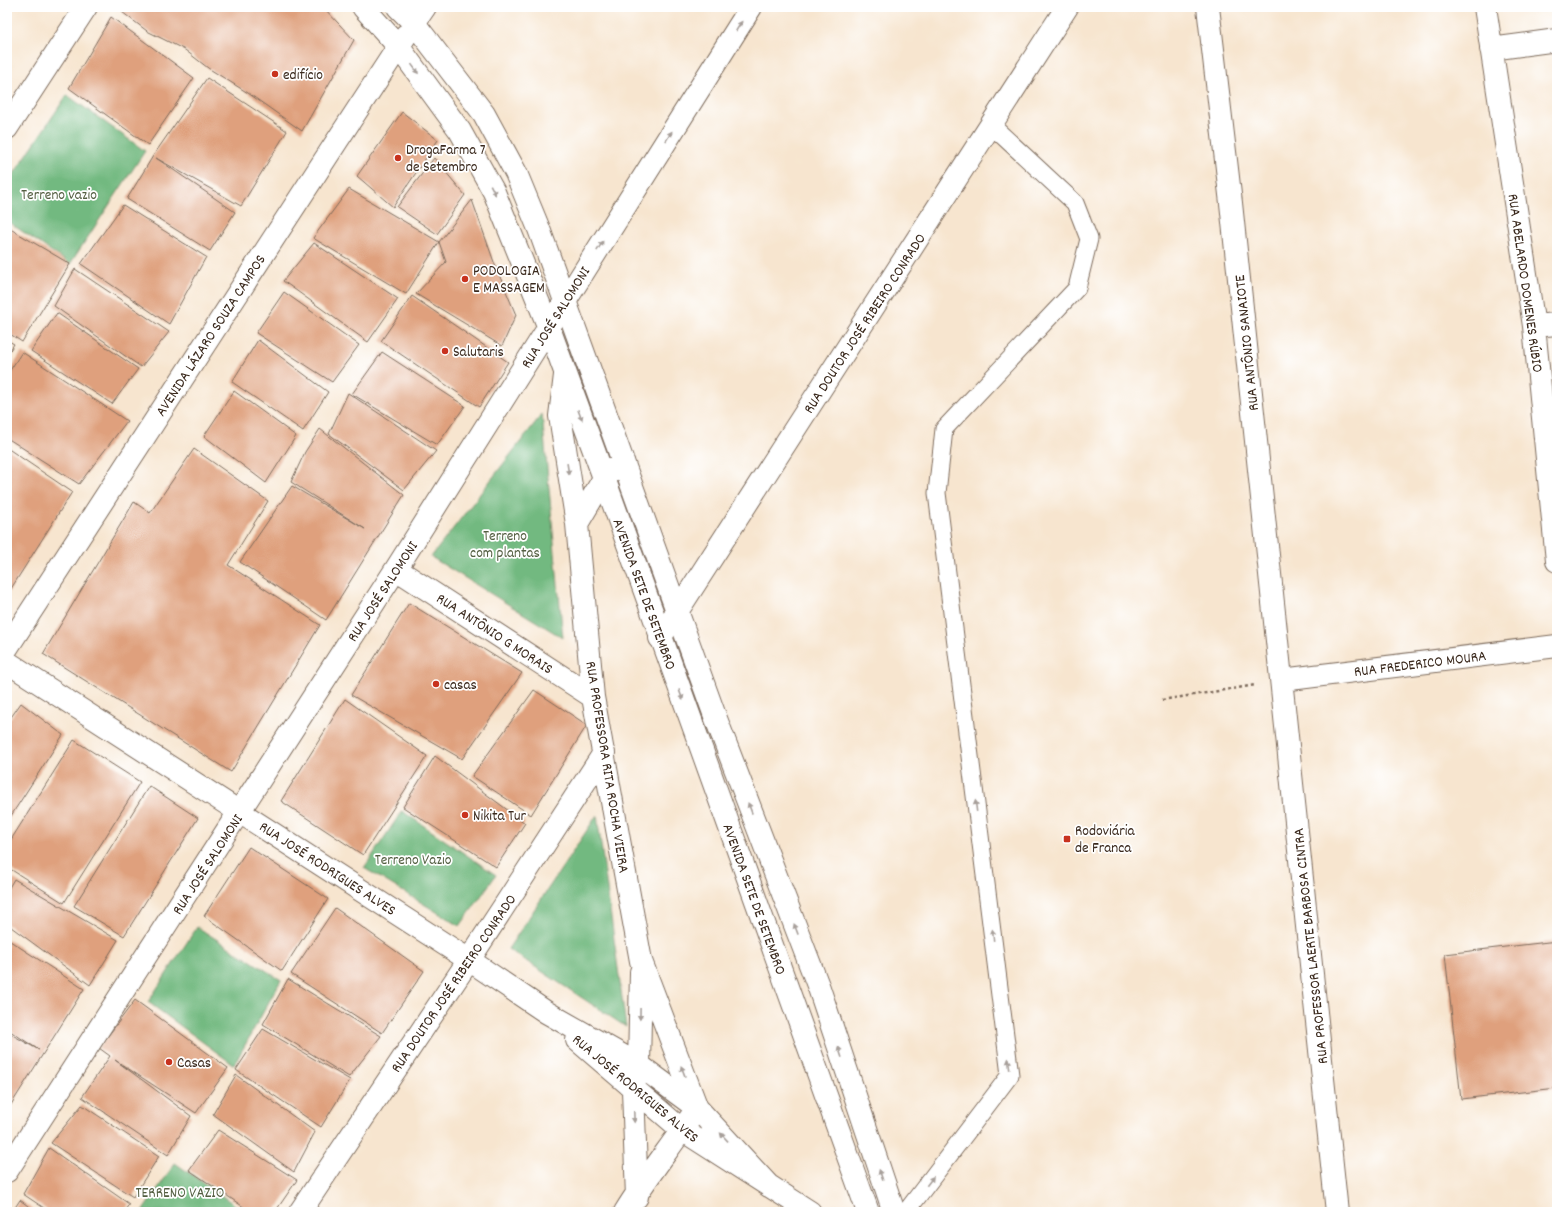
<svg xmlns="http://www.w3.org/2000/svg" width="1564" height="1219" viewBox="0 0 1564 1219" font-family="Dekko,sans-serif">
	<rect width="100%" height="100%" fill="#fff"/>
	<filter id="ink" filterUnits="userSpaceOnUse"><feTurbulence type="fractalNoise" baseFrequency=".025" numOctaves="2"/><feDisplacementMap in="SourceGraphic" scale="8" xChannelSelector="R" yChannelSelector="G"/><feConvolveMatrix kernelMatrix="1 2 1 2 8 2 1 2 1" color-interpolation-filters="sRGB"/></filter>
	<filter id="wash" filterUnits="userSpaceOnUse"><feTurbulence type="fractalNoise" baseFrequency=".012" numOctaves="4" result="noise"/><feDisplacementMap in="SourceGraphic" scale="16" xChannelSelector="R" yChannelSelector="G"/><feGaussianBlur stdDeviation="0.9" result="paint"/><feColorMatrix in="noise" values="0 0 0 0 0 0 0 0 0 0 0 0 0 0 0 0 0 1.4 0 .05"/><feComposite in="paint" operator="in"/></filter>
	<g filter="url(#wash)">
		<rect width="100%" height="100%" fill="#f7e5cf"/>
		<path fill="#72b980" stroke="#56724f" d="M 67,95 L 145,151 L 70,264 L 7,221 L 7,184 Z
			M 542,414 L 563,638 L 431,557 Z
			M 402,811 L 496,875 L 460,926 L 364,868 Z
			M 597,815 L 626,1027 L 508,949 Z
			M 197,927 L 281,980 L 234,1065 L 148,1002 Z
			M 175,1163 L 245,1212 L 142,1212 Z"/>
		<g id="blocks">
			<path fill="#dfa07d" d="M 126,7 L 323,7 L 354,40 L 302,131 L 248,93 L 208,68 L 185,50 L 147,31 L 122,12 Z
				M 111,17 L 194,78 L 148,145 L 69,88 Z
				M 207,78 L 287,131 L 241,206 L 156,158 L 235,212 L 210,251 L 127,199 L 153,156 Z
				M 402,112 L 438,140 L 393,207 L 357,176 Z
				M 434,158 L 465,195 L 437,234 L 397,207 Z
				M 349,189 L 439,242 L 472,200 L 495,265 L 516,315 L 502,346 L 416,294 L 446,262 L 439,242 L 406,294 L 313,238 Z
				M 123,205 L 206,257 L 169,324 L 81,264 Z
				M 7,227 L 70,264 L 22,342 L 7,332 Z
				M 314,243 L 398,299 L 368,342 L 283,281 Z
				M 75,269 L 169,332 L 141,367 L 54,306 Z
				M 284,292 L 359,345 L 332,382 L 256,333 Z
				M 412,296 L 508,362 L 479,407 L 381,341 Z
				M 57,313 L 138,369 L 112,404 L 31,351 Z
				M 7,340 L 14,344 L 7,355 Z
				M 258,340 L 328,392 L 303,431 L 232,382 Z
				M 22,352 L 127,421 L 79,484 L 7,438 L 7,375 Z
				M 382,352 L 465,406 L 437,445 L 352,394 Z
				M 234,391 L 296,436 L 266,483 L 204,436 Z
				M 348,393 L 436,451 L 404,490 L 329,434 Z
				M 320,429 L 404,495 L 326,620 L 240,562 L 292,486 L 365,529 L 291,482 L 305,452 Z
				M 7,448 L 72,492 L 7,595 Z
				M 194,449 L 268,501 L 228,565 L 320,625 L 231,772 L 43,654 L 134,502 L 150,513 Z
				M 409,603 L 522,673 L 462,759 L 351,695 Z
				M 534,690 L 587,725 L 531,815 L 472,776 Z
				M 345,699 L 427,756 L 363,855 L 281,801 Z
				M 21,703 L 63,735 L 7,822 L 7,723 Z
				M 74,740 L 140,782 L 64,903 L 7,867 L 7,846 Z
				M 435,756 L 525,823 L 496,867 L 403,807 Z
				M 149,786 L 198,818 L 124,936 L 74,906 Z
				M 249,847 L 328,899 L 282,971 L 204,916 Z
				M 14,879 L 118,940 L 90,985 L 7,924 L 7,891 Z
				M 335,908 L 424,971 L 382,1033 L 291,974 Z
				M 7,939 L 84,989 L 7,1111 L 7,1032 L 39,1050 L 7,1029 Z
				M 1557,941 L 1557,1088 L 1461,1099 L 1445,954 Z
				M 288,979 L 381,1036 L 349,1077 L 263,1024 Z
				M 135,1000 L 228,1068 L 196,1113 L 115,1060 L 191,1116 L 168,1155 L 82,1097 L 110,1056 L 99,1048 Z
				M 263,1029 L 350,1080 L 321,1127 L 236,1070 Z
				M 236,1075 L 315,1132 L 294,1172 L 213,1114 Z
				M 82,1105 L 159,1156 L 133,1197 L 51,1143 Z
				M 218,1130 L 297,1180 L 275,1212 L 251,1212 L 189,1170 Z
				M 49,1148 L 129,1204 L 124,1212 L 50,1212 L 23,1194 Z
				M 20,1200 L 36,1212 L 12,1212 Z"/>
		</g>
	</g>
	<g filter="url(#ink)">
		<use href="#blocks" fill-opacity="0" stroke="#7d6b5c" stroke-width="1"/>
		<g fill="none" stroke-linecap="round" stroke-linejoin="round">
			<g stroke="#7d6b5c" stroke-width="19">
				<path id="service" d="M 906,1212 L 1010,1075 L 937,493 L 944,429 L 1077,288 L 1089,239 L 1075,203 L 991,125"/>
			</g>
			<g stroke="#7d6b5c" stroke-width="24">
				<path id="minor" d="M 1208,7 L 1231,203 L 1337,1212
					M 1485,7 L 1534,326 L 1557,561
					M 414,23 L 425,7
					M 1491,49 L 1557,40
					M 7,128 L 86,7
					M 1534,326 L 1557,324
					M 565,375 L 560,416 L 577,524 L 593,697 L 641,961 L 697,1108 C 674,1143 647,1176 625,1212
					M 577,524 L 604,478 L 623,462
					M 396,569 L 593,697
					M 660,638 L 1067,7
					M 7,662 L 469,960 L 546,1012 L 639,1065 L 697,1108 L 769,1186
					M 1282,680 L 1557,646
					M 577,1040 L 682,1130 L 810,1212
					M 7,1171 L 396,569 L 751,7
					M 637,1197 L 633,1090 L 639,1065 L 641,972
					M 300,1212 L 469,960 L 604,753"/>
			</g>
			<g stroke="#7d6b5c" stroke-width="24">
				<path id="tertiary" d="M 363,7 L 398,46 L 460,131 L 494,192 L 549,328 L 604,478 L 868,1212
					M 398,7 L 414,23 L 484,114 L 516,173 L 539,229 L 715,716 L 819,988 L 894,1212
					M 7,648 L 406,35"/>
			</g>
			<path stroke="#7d6b5c" stroke-width="2.5" stroke-dasharray="3 3" stroke-linecap="butt" d="M 1162,700 L 1256,685"/>
			<use href="#service" stroke="#fff" stroke-width="17"/>
			<use href="#minor" stroke="#fff" stroke-width="22"/>
			<use href="#tertiary" stroke="#fff" stroke-width="22"/>
		</g>
		<defs><path id="oneway-solid" d="M-6-.8H1V-3.2L6.5 0L1 3.2V.8H-6Z"/></defs>
		<g fill="#a79f9a">
			<use href="#oneway-solid" transform="translate(739 26) rotate(-58)"/>
			<use href="#oneway-solid" transform="translate(415 69) rotate(54)"/>
			<use href="#oneway-solid" transform="translate(669 136) rotate(-58)"/>
			<use href="#oneway-solid" transform="translate(493 190) rotate(63)"/>
			<use href="#oneway-solid" transform="translate(600 246) rotate(-58)"/>
			<use href="#oneway-solid" transform="translate(580 415) rotate(69)"/>
			<use href="#oneway-solid" transform="translate(568 469) rotate(81)"/>
			<use href="#oneway-solid" transform="translate(681 695) rotate(70)"/>
			<use href="#oneway-solid" transform="translate(976 806) rotate(-97)"/>
			<use href="#oneway-solid" transform="translate(750 808) rotate(-111)"/>
			<use href="#oneway-solid" transform="translate(796 929) rotate(-111)"/>
			<use href="#oneway-solid" transform="translate(993 935) rotate(-97)"/>
			<use href="#oneway-solid" transform="translate(640 1014) rotate(91)"/>
			<use href="#oneway-solid" transform="translate(840 1052) rotate(-109)"/>
			<use href="#oneway-solid" transform="translate(1009 1064) rotate(-97)"/>
			<use href="#oneway-solid" transform="translate(683 1071) rotate(-111)"/>
			<use href="#oneway-solid" transform="translate(634 1117) rotate(88)"/>
			<use href="#oneway-solid" transform="translate(724 1137) rotate(-133)"/>
			<use href="#oneway-solid" transform="translate(881 1175) rotate(-109)"/>
			<use href="#oneway-solid" transform="translate(930 1181) rotate(-53)"/>
		</g>
	</g>
	<g fill="#c8321e" stroke="#fff" stroke-width="1.5">
		<circle cx="275" cy="74" r="4"/>
		<circle cx="398" cy="158" r="4"/>
		<circle cx="465" cy="279" r="4"/>
		<circle cx="445" cy="351" r="4"/>
		<circle cx="436" cy="684" r="4"/>
		<circle cx="465" cy="815" r="4"/>
		<rect x="1063" y="835" width="8" height="8" rx="2"/>
		<circle cx="169" cy="1062" r="4"/>
	</g>
	<g text-anchor="middle" stroke-width="3.5" stroke-linejoin="round" paint-order="stroke">
		<g font-size="15" fill="#3b2a1e" stroke="#fff" text-anchor="start">
			<text x="283" y="79">edifício</text>
			<text x="406" y="154">DrogaFarma 7<tspan x="406" dy="17">de Setembro</tspan></text>
			<text x="473" y="275">PODOLOGIA<tspan x="473" dy="17">E MASSAGEM</tspan></text>
			<text x="453" y="356">Salutaris</text>
			<text x="444" y="689">casas</text>
			<text x="473" y="820">Nikita Tur</text>
			<text x="1075" y="835">Rodoviária<tspan x="1075" dy="17">de Franca</tspan></text>
			<text x="177" y="1067">Casas</text>
		</g>
		<g font-size="15" fill="#545f42" stroke="#fff">
			<text x="59" y="199">Terreno vazio</text>
			<text x="505" y="540">Terreno<tspan x="505" dy="17">com plantas</tspan></text>
			<text x="413" y="864">Terreno Vazio</text>
			<text x="180" y="1197">TERRENO VAZIO</text>
		</g>
		<g font-size="15" fill="#3b2a1e" stroke="#fff">
			<text transform="translate(1526 283) rotate(82)" y="5">RUA ABELARDO DOMENES RÚBIO</text>
			<text transform="translate(555 317) rotate(-58)" y="5">RUA JOSÉ SALOMONI</text>
			<text transform="translate(864 323) rotate(-57)" y="5">RUA DOUTOR JOSÉ RIBEIRO CONRADO</text>
			<text transform="translate(210 335) rotate(-57)" y="5">AVENIDA LÁZARO SOUZA CAMPOS</text>
			<text transform="translate(1246 343) rotate(-96)" y="5">RUA ANTÔNIO SANAIOTE</text>
			<text transform="translate(382 591) rotate(-57)" y="5">RUA JOSÉ SALOMONI</text>
			<text transform="translate(645 594) rotate(70)" y="5">AVENIDA SETE DE SETEMBRO</text>
			<text transform="translate(495 633) rotate(33)" y="5">RUA ANTÔNIO G MORAIS</text>
			<text transform="translate(1420 663) rotate(-7)" y="5">RUA FREDERICO MOURA</text>
			<text transform="translate(608 767) rotate(81)" y="5">RUA PROFESSORA RITA ROCHA VIEIRA</text>
			<text transform="translate(207 864) rotate(-57)" y="5">RUA JOSÉ SALOMONI</text>
			<text transform="translate(328 868) rotate(33)" y="5">RUA JOSÉ RODRIGUES ALVES</text>
			<text transform="translate(755 899) rotate(70)" y="5">AVENIDA SETE DE SETEMBRO</text>
			<text transform="translate(1310 946) rotate(-96)" y="5">RUA PROFESSOR LAERTE BARBOSA CINTRA</text>
			<text transform="translate(453 983) rotate(-56)" y="5">RUA DOUTOR JOSÉ RIBEIRO CONRADO</text>
			<text transform="translate(636 1088) rotate(40)" y="5">RUA JOSÉ RODRIGUES ALVES</text>
		</g>
	</g>
	<rect width="1564" height="1219" fill="none" stroke="#fff" stroke-width="24"/>
</svg>
